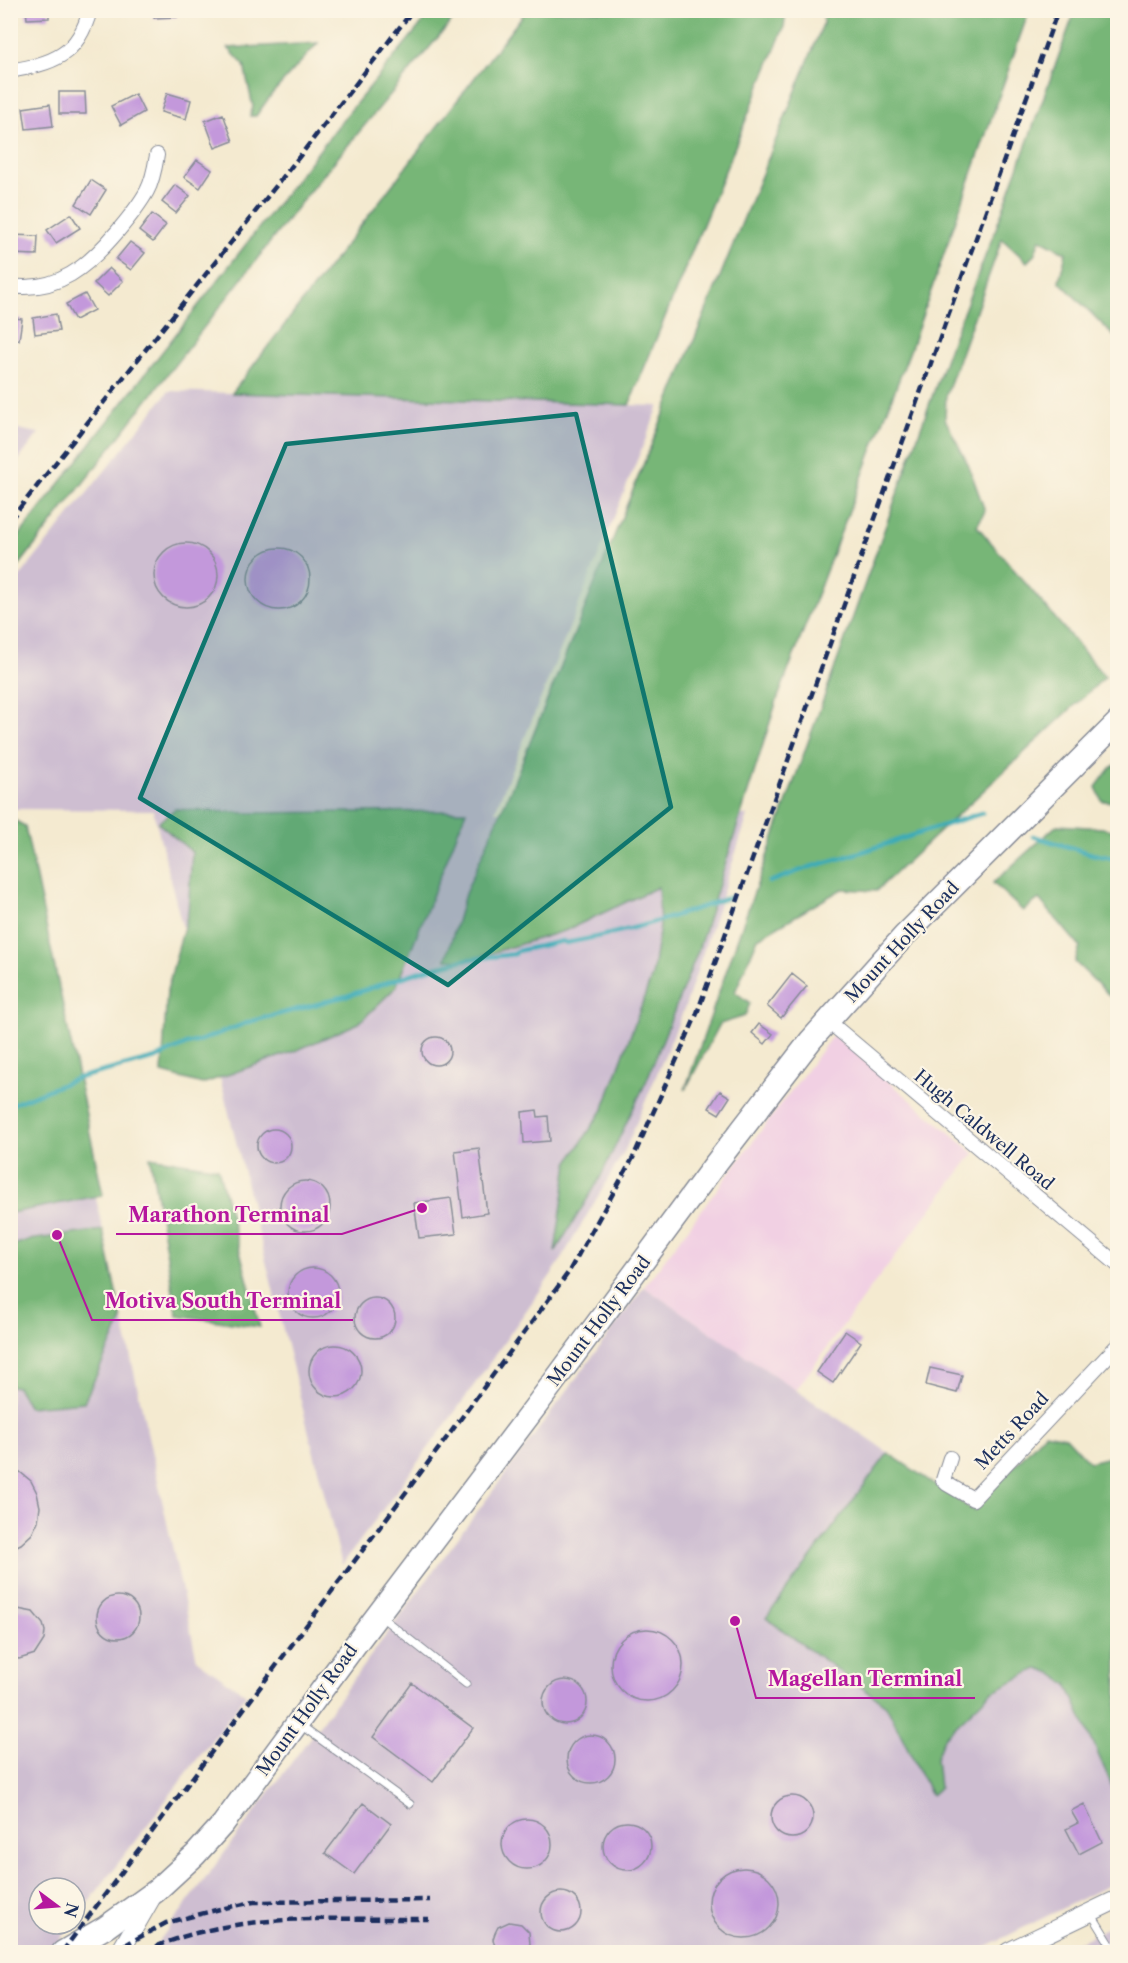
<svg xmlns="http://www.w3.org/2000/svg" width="1128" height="1963" viewBox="0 0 1128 1963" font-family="'Libre Caslon Text',serif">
	<rect width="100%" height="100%" fill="#fcf5e5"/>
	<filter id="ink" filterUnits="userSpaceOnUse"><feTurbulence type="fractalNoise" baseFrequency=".0167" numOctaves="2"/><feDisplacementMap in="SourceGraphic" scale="12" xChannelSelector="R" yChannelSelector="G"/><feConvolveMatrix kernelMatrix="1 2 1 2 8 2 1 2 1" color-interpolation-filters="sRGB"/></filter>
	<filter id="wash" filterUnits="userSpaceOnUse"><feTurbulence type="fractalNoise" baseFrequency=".008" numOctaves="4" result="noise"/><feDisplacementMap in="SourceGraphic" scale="24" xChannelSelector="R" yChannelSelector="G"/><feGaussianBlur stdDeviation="1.35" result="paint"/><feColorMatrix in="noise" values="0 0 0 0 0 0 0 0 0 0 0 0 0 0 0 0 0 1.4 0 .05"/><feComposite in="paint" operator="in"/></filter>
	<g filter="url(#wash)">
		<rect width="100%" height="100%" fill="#f4ead0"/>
		<path fill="#f1d0e3" d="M 833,1035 L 974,1153 L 869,1290 L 796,1390 L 644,1287 Z"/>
		<path fill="#cebed1" d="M 169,391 L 659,406 L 495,811 L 748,815 L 685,1007 L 625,1150 L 558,1265 L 463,1401 L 342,1565 L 153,810 L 11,809 L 197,1660 L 246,1695 L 75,1920 L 75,1888 L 39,1888 L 39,1924 L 72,1924 L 58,1942 L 33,1952 L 10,1952 L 10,589 Z
			M 11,428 L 39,433 L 11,470 L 10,428 Z
			M 644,1287 L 1007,1533 L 1053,1653 L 1117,1797 L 1117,1881 L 975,1952 L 151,1952 Z
			M 1117,1922 L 1117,1952 L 1058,1952 L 1089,1937 Z"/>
		<path fill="#77b677" stroke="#49726a" stroke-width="1.5" d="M 432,11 L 460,11 L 309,192 L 11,576 L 11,546 L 345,117 Z
			M 526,11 L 786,11 L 784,27 L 629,405 L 232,393 Z
			M 824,11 L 1029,11 L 911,348 L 777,700 L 698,951 L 646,1082 L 599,1180 L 555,1252 L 568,1163 L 604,1108 L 652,976 L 660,926 L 658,887 L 567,930 L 468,960 L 446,959 L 465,894 L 513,784 L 823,24 Z
			M 1075,11 L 1117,11 L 1117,339 L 1059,281 L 1066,253 L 1040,239 L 1034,255 L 1027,262 L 1002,239 L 946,395 L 945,419 L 968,464 L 985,511 L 977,526 L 1105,677 L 876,891 L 842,889 L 758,938 L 735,992 L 750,1003 L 745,1016 L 720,1024 L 685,1090 L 742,926 L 952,341 L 995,231 Z
			M 318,43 L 271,95 L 256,116 L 250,116 L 253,107 L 244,65 L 228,48 Z
			M 1117,764 L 1117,802 L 1102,801 L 1096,787 L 1110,768 Z
			M 175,809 L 246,813 L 466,811 L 396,987 L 359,1023 L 295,1051 L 202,1084 L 162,1073 L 167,990 L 188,912 L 192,852 L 158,823 Z
			M 10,818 L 25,826 L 103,1195 L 11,1213 Z
			M 1057,825 L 1103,828 L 1117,831 L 1117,1003 L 1075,962 L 1080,947 L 1039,899 L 1023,911 L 993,883 Z
			M 150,1157 L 218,1168 L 260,1327 L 177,1315 Z
			M 103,1230 L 122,1320 L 84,1402 L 29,1407 L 17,1387 L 11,1386 L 11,1246 L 28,1240 Z
			M 1045,1433 L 1066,1437 L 1089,1462 L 1110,1457 L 1117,1447 L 1117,1797 L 1067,1684 L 1051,1673 L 1039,1668 L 991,1692 L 945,1736 L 936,1758 L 939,1788 L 931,1795 L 886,1705 L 766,1618 L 888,1453 L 973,1510 Z"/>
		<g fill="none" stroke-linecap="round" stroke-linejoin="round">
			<path stroke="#3babb8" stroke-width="4.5" d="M 1033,836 L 1092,854 L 1118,859
				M 769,882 L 810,867 L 852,855 L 982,813
				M 10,1105 L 78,1078 L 156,1058 L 187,1044 L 199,1041 L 252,1021 L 322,1003 L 329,1000 L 347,996 L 421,971 L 464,960 L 515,954 L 517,951 L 563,941 L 566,943 C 622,933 676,917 730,897"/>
		</g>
		<g id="blocks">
			<path fill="#c398db" d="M 26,10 L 49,10 L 49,18 L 27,19 Z
				M 154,10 L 177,10 L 177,17 L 154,18 Z
				M 59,92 L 85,92 L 86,114 L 59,114 Z
				M 167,93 L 191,100 L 186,119 L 161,112 Z
				M 135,94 L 144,112 L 121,125 L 111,106 Z
				M 50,104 L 53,126 L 26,129 L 23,108 Z
				M 16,110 L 19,131 L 10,132 L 10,111 Z
				M 223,114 L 233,141 L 215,148 L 205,121 Z
				M 197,160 L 212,170 L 200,188 L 184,177 Z
				M 91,180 L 106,190 L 91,214 L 76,204 Z
				M 175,185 L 190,196 L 176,213 L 162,202 Z
				M 71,214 L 80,228 L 56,243 L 47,230 Z
				M 152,214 L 166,225 L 153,242 L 139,231 Z
				M 10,235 L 38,236 L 37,255 L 10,254 Z
				M 130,242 L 145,253 L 131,270 L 116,259 Z
				M 109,268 L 123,281 L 108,296 L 94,283 Z
				M 85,294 L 94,310 L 75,320 L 66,304 Z
				M 56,314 L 59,331 L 35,334 L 33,318 Z
				M 10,317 L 22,319 L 19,340 L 10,339 Z
				M154 575a32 32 0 1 1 64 0a32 32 0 1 1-64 0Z
				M248 579a31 31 0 1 1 62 0a31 31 0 1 1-62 0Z
				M 792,974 L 807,986 L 781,1018 L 767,1006 Z
				M 759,1024 L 773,1034 L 765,1044 L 752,1033 Z
				M422 1051a14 14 0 1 1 28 0a14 14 0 1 1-28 0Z
				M 720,1091 L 730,1097 L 719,1114 L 709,1108 Z
				M 537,1110 L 538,1117 L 548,1116 L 550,1141 L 524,1143 L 522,1112 Z
				M257 1146a17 17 0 1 1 34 0a17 17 0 1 1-34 0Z
				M 479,1148 L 487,1213 L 463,1217 L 455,1151 Z
				M280 1206a25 25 0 1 1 50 0a25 25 0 1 1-50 0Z
				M 451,1198 L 456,1234 L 419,1238 L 414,1203 Z
				M288 1293a25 25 0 1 1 50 0a25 25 0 1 1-50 0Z
				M355 1318a20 20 0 1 1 40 0a20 20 0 1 1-40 0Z
				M 845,1331 L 861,1342 L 833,1383 L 817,1372 Z
				M309 1371a26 26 0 1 1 52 0a26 26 0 1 1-52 0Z
				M 930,1368 L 962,1375 L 957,1393 L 926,1385 Z
				M 10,1468 L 20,1472 L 31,1481 L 37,1493 L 40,1507 L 38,1521 L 32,1534 L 21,1544 L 10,1549 Z
				M97 1617a21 21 0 1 1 42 0a21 21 0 1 1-42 0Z
				M 18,1609 L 33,1612 L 43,1624 L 45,1631 L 44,1640 L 35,1654 L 19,1659 L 10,1657 L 10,1611 Z
				M611 1665a36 36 0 1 1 72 0a36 36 0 1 1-72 0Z
				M543 1702a22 22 0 1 1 44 0a22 22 0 1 1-44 0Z
				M 412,1683 L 473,1728 L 433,1782 L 373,1737 Z
				M567 1759a24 24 0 1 1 48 0a24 24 0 1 1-48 0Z
				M771 1817a21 21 0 1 1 42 0a21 21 0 1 1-42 0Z
				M 363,1803 L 391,1824 L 354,1874 L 325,1853 Z
				M 1084,1804 L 1102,1842 L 1079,1854 L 1066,1829 L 1078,1823 L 1071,1811 Z
				M502 1844a25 25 0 1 1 50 0a25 25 0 1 1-50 0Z
				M603 1846a24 24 0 1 1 48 0a24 24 0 1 1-48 0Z
				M709 1903a35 35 0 1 1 70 0a35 35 0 1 1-70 0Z
				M541 1912a20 20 0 1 1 40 0a20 20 0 1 1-40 0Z
				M 509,1922 L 521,1924 L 529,1932 L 530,1944 L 526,1952 L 498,1952 L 496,1951 L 493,1939 L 495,1933 L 498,1927 Z"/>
		</g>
	</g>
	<g filter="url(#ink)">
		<use href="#blocks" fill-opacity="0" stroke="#888c97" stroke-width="1.5"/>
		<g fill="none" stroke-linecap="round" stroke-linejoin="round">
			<g stroke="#888c97" stroke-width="9">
				<path id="service" d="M 380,1616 L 466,1684
					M 299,1724 L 410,1804
					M 1091,1913 L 1115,1952"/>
			</g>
			<g stroke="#888c97" stroke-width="16">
				<path id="minor" d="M 10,71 C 53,63 78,56 90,10
					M 10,286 C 58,293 88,266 117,232 C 128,219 139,206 147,191 C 153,180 155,167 157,155
					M 828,1021 L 1118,1265
					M 950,1458 L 943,1480 L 947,1484 L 973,1499 L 1118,1345"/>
			</g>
			<g stroke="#888c97" stroke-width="20">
				<path id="tertiary" d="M 120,1952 L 153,1895
					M 1008,1952 L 1118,1899"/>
			</g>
			<g stroke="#888c97" stroke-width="25">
				<path id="primary" d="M 63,1952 L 106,1927 L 156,1891 L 195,1855 L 223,1824 L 355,1645 L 539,1402 L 713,1167 L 811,1040 L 904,936 L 1118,722"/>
			</g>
			<use href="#service" stroke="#fff" stroke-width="7"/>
			<use href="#minor" stroke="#fff" stroke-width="14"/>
			<use href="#tertiary" stroke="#fff" stroke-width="18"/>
			<use href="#primary" stroke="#fff" stroke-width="22"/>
			<path stroke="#1b2f5e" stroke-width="4.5" stroke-dasharray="9 4.5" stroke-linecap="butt" d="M 10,520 L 299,157 L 413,10
				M 62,1952 L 451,1432 L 568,1273 L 633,1158 L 696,1016 L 1058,10
				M 112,1952 L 166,1923 L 220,1909 L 254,1902 L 430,1900
				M 144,1952 C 231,1910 334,1920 429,1919"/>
		</g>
	</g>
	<path fill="#0f766e" fill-opacity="0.2" stroke="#0f766e" stroke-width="4.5" stroke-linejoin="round" d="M 576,414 L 671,807 L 448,985 L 140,798 L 286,444 Z"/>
	<g text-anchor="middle" stroke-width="4.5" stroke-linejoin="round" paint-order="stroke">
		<g font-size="18" fill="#1b2f5e" stroke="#fcf5e5">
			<text transform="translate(902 942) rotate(-47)" y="6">Mount Holly Road</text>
			<text transform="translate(984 1130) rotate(40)" y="6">Hugh Caldwell Road</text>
			<text transform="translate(599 1321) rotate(-53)" y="6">Mount Holly Road</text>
			<text transform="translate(1012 1431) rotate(-47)" y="6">Metts Road</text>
			<text transform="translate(307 1710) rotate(-54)" y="6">Mount Holly Road</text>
		</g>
	</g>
	<path fill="none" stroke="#b5179e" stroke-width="2" d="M422 1208L342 1234H116M57 1235L92 1320H353M735 1621L756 1698H975"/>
	<g fill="#b5179e" stroke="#fcf5e5" stroke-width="2">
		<circle cx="422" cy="1208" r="6"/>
		<circle cx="57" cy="1235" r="6"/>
		<circle cx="735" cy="1621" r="6"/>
	</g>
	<g font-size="20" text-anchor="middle" font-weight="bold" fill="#b5179e" stroke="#fcf5e5" stroke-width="4.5" stroke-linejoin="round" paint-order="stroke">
		<text x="229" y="1222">Marathon Terminal</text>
		<text x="223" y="1308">Motiva South Terminal</text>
		<text x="865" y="1686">Magellan Terminal</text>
	</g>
	<rect width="1128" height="1963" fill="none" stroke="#fcf5e5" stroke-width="36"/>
	<g transform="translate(57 1906) rotate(106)"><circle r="28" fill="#fcf5e5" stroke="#a2a6af" stroke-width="1.5"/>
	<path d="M0-4.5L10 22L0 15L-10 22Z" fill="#b5179e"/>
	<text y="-9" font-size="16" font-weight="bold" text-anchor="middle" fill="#1b2f5e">N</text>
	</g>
</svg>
